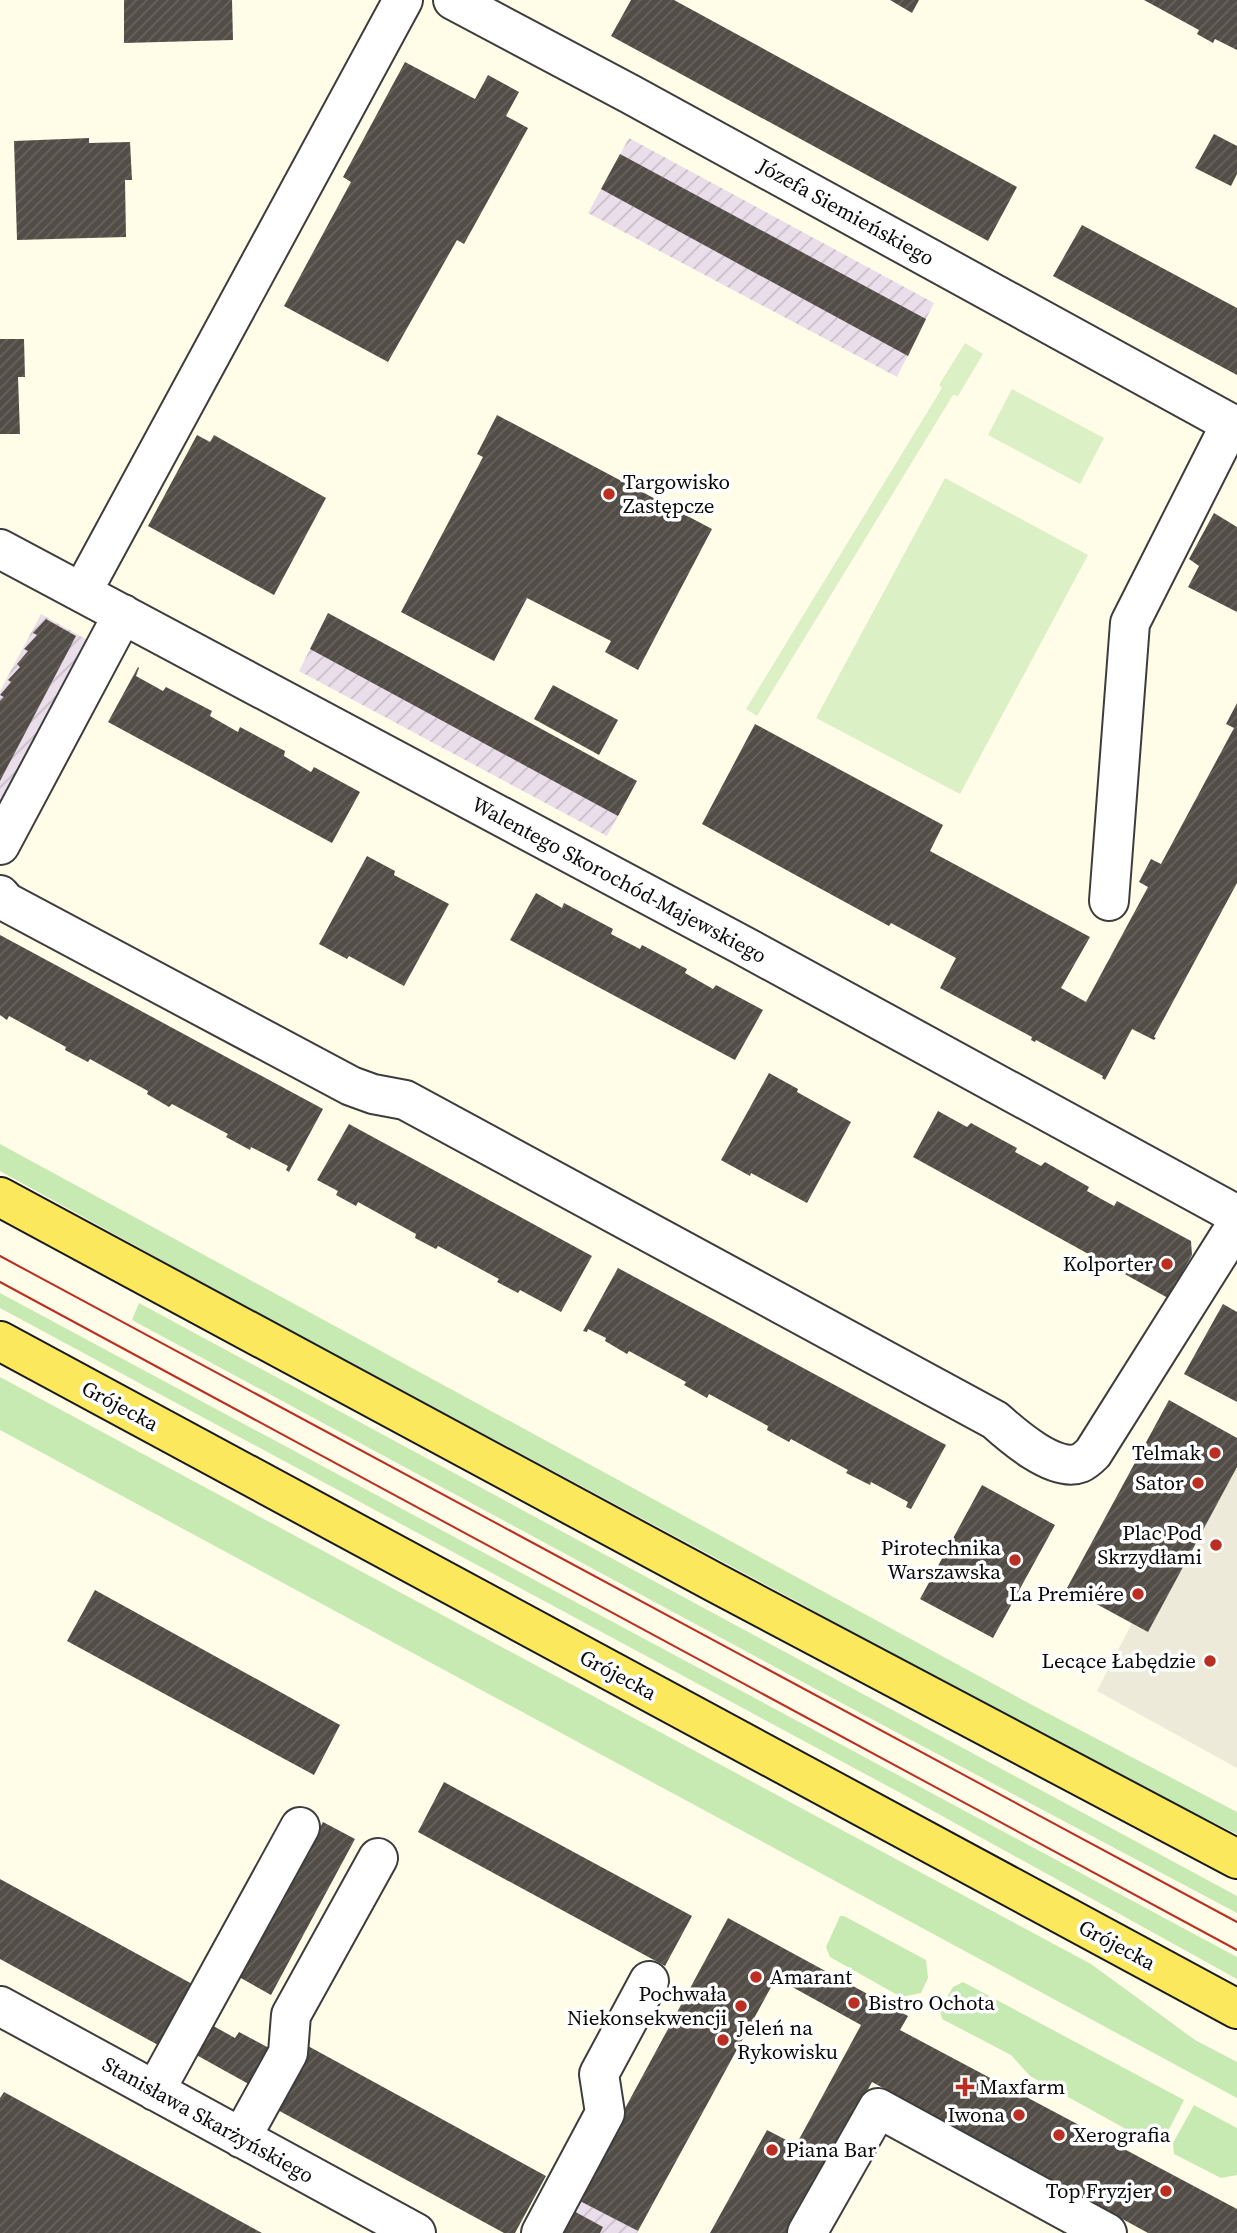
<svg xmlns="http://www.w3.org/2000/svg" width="1237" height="2233" viewBox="0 0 1237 2233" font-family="'Source Serif 4',serif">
	<defs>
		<pattern id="industrial-furrows" width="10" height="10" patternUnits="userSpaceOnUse" patternTransform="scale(1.75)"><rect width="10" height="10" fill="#eadeea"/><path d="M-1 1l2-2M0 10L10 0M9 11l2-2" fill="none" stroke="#c7bdc7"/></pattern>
		<pattern id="building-hatch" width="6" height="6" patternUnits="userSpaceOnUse" patternTransform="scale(1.75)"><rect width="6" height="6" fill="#534d47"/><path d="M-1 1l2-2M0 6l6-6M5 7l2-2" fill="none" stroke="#67625d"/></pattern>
	</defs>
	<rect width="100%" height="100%" fill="#fffde8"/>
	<path fill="url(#industrial-furrows)" d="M 629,138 L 934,303 L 897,377 L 588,213 Z
		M 328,613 L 637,781 L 607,836 L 299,671 Z
		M 41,614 L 98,646 L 0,835 L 0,691 Z
		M 576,2199 L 638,2231 L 637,2233 L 558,2233 Z"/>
	<path fill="#c7e9b2" d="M 0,1144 L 1034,1706 L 1237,1812 L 1237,1834 L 1017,1725 L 800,1603 L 241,1304 L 0,1171 Z
		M 0,1293 L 1237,1957 L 1237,1979 L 906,1796 L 0,1308 Z
		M 139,1303 L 1237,1896 L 1237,1913 L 862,1714 L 132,1320 Z
		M 0,1377 L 1091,1964 L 1195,2040 L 1237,2062 L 1237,2098 L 0,1430 Z
		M 840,1916 L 844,1916 L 926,1960 L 928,1978 L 921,1993 L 901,1997 L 830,1957 L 826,1947 Z
		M 963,1982 L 1184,2100 L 1164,2139 L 1158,2139 L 1153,2144 L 1030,2076 L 1011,2055 L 942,2019 L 940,2009 L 953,1987 Z
		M 1194,2105 L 1237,2128 L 1237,2175 L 1221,2178 L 1174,2154 L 1173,2143 Z"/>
	<path fill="#dbf0c4" d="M 965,343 L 983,354 L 958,396 L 953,395 L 757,716 L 746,709 L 942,388 L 939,385 Z
		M 1012,389 L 1104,438 L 1080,484 L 988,435 Z
		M 945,478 L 1088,555 L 960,794 L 816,718 Z"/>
	<path fill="#edead9" d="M 1237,1467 L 1237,1768 L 1097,1691 L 1132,1623 L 1148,1631 Z"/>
	<path fill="url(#building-hatch)" d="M 124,0 L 232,0 L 233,40 L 124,43 Z
		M 631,0 L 674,0 L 1017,187 L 988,241 L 611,36 Z
		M 890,0 L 919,0 L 912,13 Z
		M 1144,0 L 1237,0 L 1237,50 L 1215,39 L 1213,43 L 1197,34 L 1199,30 Z
		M 405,62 L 475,99 L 488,75 L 519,92 L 506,116 L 528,128 L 464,244 L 457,240 L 388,362 L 284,306 L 351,182 L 343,177 Z
		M 1214,134 L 1237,146 L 1237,174 L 1231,186 L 1195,168 Z
		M 89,138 L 89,143 L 130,142 L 132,180 L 125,180 L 126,237 L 17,240 L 14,141 Z
		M 620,154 L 926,319 L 908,356 L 601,189 Z
		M 1082,225 L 1237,308 L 1237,375 L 1053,276 Z
		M 0,339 L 24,339 L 25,377 L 18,377 L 20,434 L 0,434 Z
		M 497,415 L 712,529 L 638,670 L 605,652 L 611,641 L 527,598 L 494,661 L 401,612 L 483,457 L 477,454 Z
		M 197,435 L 210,442 L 214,435 L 326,498 L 274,595 L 148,526 Z
		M 1214,513 L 1237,527 L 1237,612 L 1188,587 L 1199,566 L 1189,559 Z
		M 328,613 L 637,781 L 618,816 L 310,649 Z
		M 46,619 L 76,636 L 0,781 L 0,701 L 4,697 L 0,695 L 11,682 L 8,680 L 20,667 L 17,664 L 28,651 L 24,649 L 37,635 L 33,633 Z
		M 138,667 L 139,668 L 136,676 L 163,691 L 166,687 L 212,711 L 210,716 L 238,732 L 240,727 L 285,751 L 284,756 L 311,772 L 314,767 L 360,792 L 332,843 L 108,722 Z
		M 553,685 L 618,720 L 599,755 L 534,719 Z
		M 1237,703 L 1237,883 L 1154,1037 L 1156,1038 L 1154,1040 L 1132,1029 L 1105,1080 L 1102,1078 L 1103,1076 L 1036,1040 L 1035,1042 L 1031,1040 L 1032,1037 L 940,988 L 956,958 L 891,923 L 889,926 L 702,824 L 755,724 L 943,825 L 930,851 L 1090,937 L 1061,988 L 1086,1002 L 1148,887 L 1139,882 L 1151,859 L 1161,864 L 1234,728 L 1226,724 Z
		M 367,856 L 395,871 L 394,875 L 449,904 L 404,986 L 349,956 L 347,959 L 319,944 Z
		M 536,893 L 562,908 L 564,903 L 613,929 L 611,934 L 640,949 L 642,945 L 687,969 L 685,973 L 713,989 L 716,985 L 763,1010 L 735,1060 L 510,940 Z
		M 0,935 L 323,1109 L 289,1172 L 286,1170 L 288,1166 L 251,1147 L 250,1150 L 226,1137 L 228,1134 L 172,1104 L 169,1107 L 147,1094 L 148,1091 L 90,1059 L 88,1062 L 65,1050 L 66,1047 L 9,1016 L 7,1020 L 0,1015 Z
		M 769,1073 L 798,1089 L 797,1092 L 851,1122 L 807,1203 L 751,1173 L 750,1176 L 721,1160 Z
		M 938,1111 L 967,1127 L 971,1123 L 1017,1148 L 1015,1152 L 1041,1166 L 1045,1162 L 1089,1187 L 1087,1191 L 1114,1206 L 1117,1201 L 1191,1241 L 1192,1255 L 1168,1298 L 913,1157 Z
		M 349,1124 L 592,1256 L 561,1312 L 520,1290 L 518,1293 L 497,1282 L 499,1279 L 438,1246 L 436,1249 L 415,1238 L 416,1234 L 358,1202 L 356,1206 L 336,1195 L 338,1191 L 317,1180 Z
		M 618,1268 L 946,1445 L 911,1509 L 906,1507 L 908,1502 L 871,1482 L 870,1485 L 846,1473 L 848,1470 L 791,1439 L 789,1442 L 767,1430 L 768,1426 L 709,1394 L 707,1398 L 684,1385 L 686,1382 L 629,1351 L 627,1354 L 605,1341 L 606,1338 L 588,1329 L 587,1332 L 583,1331 Z
		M 1223,1304 L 1237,1312 L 1237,1402 L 1184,1374 Z
		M 1169,1400 L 1237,1438 L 1237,1467 L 1148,1632 L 1067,1588 Z
		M 982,1485 L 1055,1525 L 993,1638 L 920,1599 Z
		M 95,1590 L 340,1725 L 314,1775 L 67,1641 Z
		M 444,1782 L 692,1916 L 665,1966 L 418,1832 Z
		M 323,1822 L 355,1839 L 271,1995 L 239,1977 Z
		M 0,1879 L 194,1985 L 160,2046 L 0,1959 Z
		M 728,1918 L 908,2016 L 900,2030 L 1237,2209 L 1237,2233 L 1148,2233 L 872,2082 L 790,2233 L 710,2233 L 767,2130 L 796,2145 L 861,2025 L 776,1978 L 638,2231 L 576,2199 Z
		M 208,2023 L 235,2038 L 239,2032 L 271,2049 L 254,2087 L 191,2052 Z
		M 308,2046 L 546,2176 L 515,2233 L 504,2233 L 274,2108 Z
		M 4,2092 L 262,2233 L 0,2233 L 0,2098 Z
		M 570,2209 L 603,2227 L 600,2233 L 558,2233 Z"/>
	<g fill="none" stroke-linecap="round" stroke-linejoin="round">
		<g stroke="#3d3d3d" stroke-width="42">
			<path id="minor" d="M 453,0 L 630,94 L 1237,427
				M 0,549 L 742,945 L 1237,1215
				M 82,592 L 403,0
				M 0,845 L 123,614
				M 0,895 L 6,902 L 351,1086 L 373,1094 L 405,1100 L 995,1420 C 1013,1436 1055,1473 1080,1463 C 1085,1461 1090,1456 1093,1453 L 1237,1224
				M 1109,901 L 1130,623 L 1231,423
				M 0,2006 L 416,2233
				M 155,2091 L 300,1827
				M 241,2138 L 288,2053 L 291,2015 L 378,1858
				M 541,2233 L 605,2113 L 599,2074 L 649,1981
				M 807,2233 L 878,2108 L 1107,2233"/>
		</g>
		<g stroke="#1b1b1b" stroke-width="42">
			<path id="major" d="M 0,1197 L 714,1582 L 1237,1859
				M 0,1341 L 1237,2009"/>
		</g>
		<use href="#minor" stroke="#fff" stroke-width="38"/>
		<use href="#major" stroke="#fbe85c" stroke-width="38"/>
		<path stroke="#bb2e22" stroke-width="2" d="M 0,1256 L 1237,1922
			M 0,1282 L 1237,1950"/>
	</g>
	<g fill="#bb2e22" stroke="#fff" stroke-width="2.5">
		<circle cx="609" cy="494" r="7"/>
		<circle cx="1167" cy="1264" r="7"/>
		<circle cx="1215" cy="1453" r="7"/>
		<circle cx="1198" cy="1483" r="7"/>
		<circle cx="1216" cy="1545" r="7"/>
		<circle cx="1015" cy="1560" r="7"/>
		<circle cx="1138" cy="1594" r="7"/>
		<circle cx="1210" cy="1661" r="7"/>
		<circle cx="756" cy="1977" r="7"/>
		<circle cx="854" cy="2003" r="7"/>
		<circle cx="741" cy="2006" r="7"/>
		<circle cx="723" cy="2040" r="7"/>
		<path d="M961.5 2076.5h7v7h7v7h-7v7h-7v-7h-7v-7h7z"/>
		<circle cx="1019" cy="2115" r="7"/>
		<circle cx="1059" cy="2135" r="7"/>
		<circle cx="772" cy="2150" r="7"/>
		<circle cx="1166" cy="2191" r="7"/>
	</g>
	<g text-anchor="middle" stroke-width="7" stroke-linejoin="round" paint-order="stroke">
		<g font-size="21" fill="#0a0a0a" stroke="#fff">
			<text transform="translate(846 212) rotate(29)" y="7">Józefa Siemieńskiego</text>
			<text transform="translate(619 880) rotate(28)" y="7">Walentego Skorochód-Majewskiego</text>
			<text transform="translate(120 1406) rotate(28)" y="7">Grójecka</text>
			<text transform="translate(618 1675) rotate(28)" y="7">Grójecka</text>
			<text transform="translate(1117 1945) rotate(28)" y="7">Grójecka</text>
			<text transform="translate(208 2120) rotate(29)" y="7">Stanisława Skarżyńskiego</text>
		</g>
		<g font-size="21" fill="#0a0a0a" stroke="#fff" text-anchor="end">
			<text x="623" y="489" text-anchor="start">Targowisko<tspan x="623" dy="24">Zastępcze</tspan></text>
			<text x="1153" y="1271">Kolporter</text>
			<text x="1201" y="1460">Telmak</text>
			<text x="1184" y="1490">Sator</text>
			<text x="1202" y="1540">Plac Pod<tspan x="1202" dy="24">Skrzydłami</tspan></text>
			<text x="1001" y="1555">Pirotechnika<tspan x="1001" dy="24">Warszawska</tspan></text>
			<text x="1124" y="1601">La Premiére</text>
			<text x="1196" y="1668">Lecące Łabędzie</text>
			<text x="770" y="1984" text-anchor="start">Amarant</text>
			<text x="727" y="2001">Pochwała<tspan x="727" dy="24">Niekonsekwencji</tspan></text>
			<text x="868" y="2010" text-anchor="start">Bistro Ochota</text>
			<text x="737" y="2035" text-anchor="start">Jeleń na<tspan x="737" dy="24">Rykowisku</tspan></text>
			<text x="979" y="2094" text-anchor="start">Maxfarm</text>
			<text x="1005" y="2122">Iwona</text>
			<text x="1073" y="2142" text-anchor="start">Xerografia</text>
			<text x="786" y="2157" text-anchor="start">Piana Bar</text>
			<text x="1152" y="2198">Top Fryzjer</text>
		</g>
	</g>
</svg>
